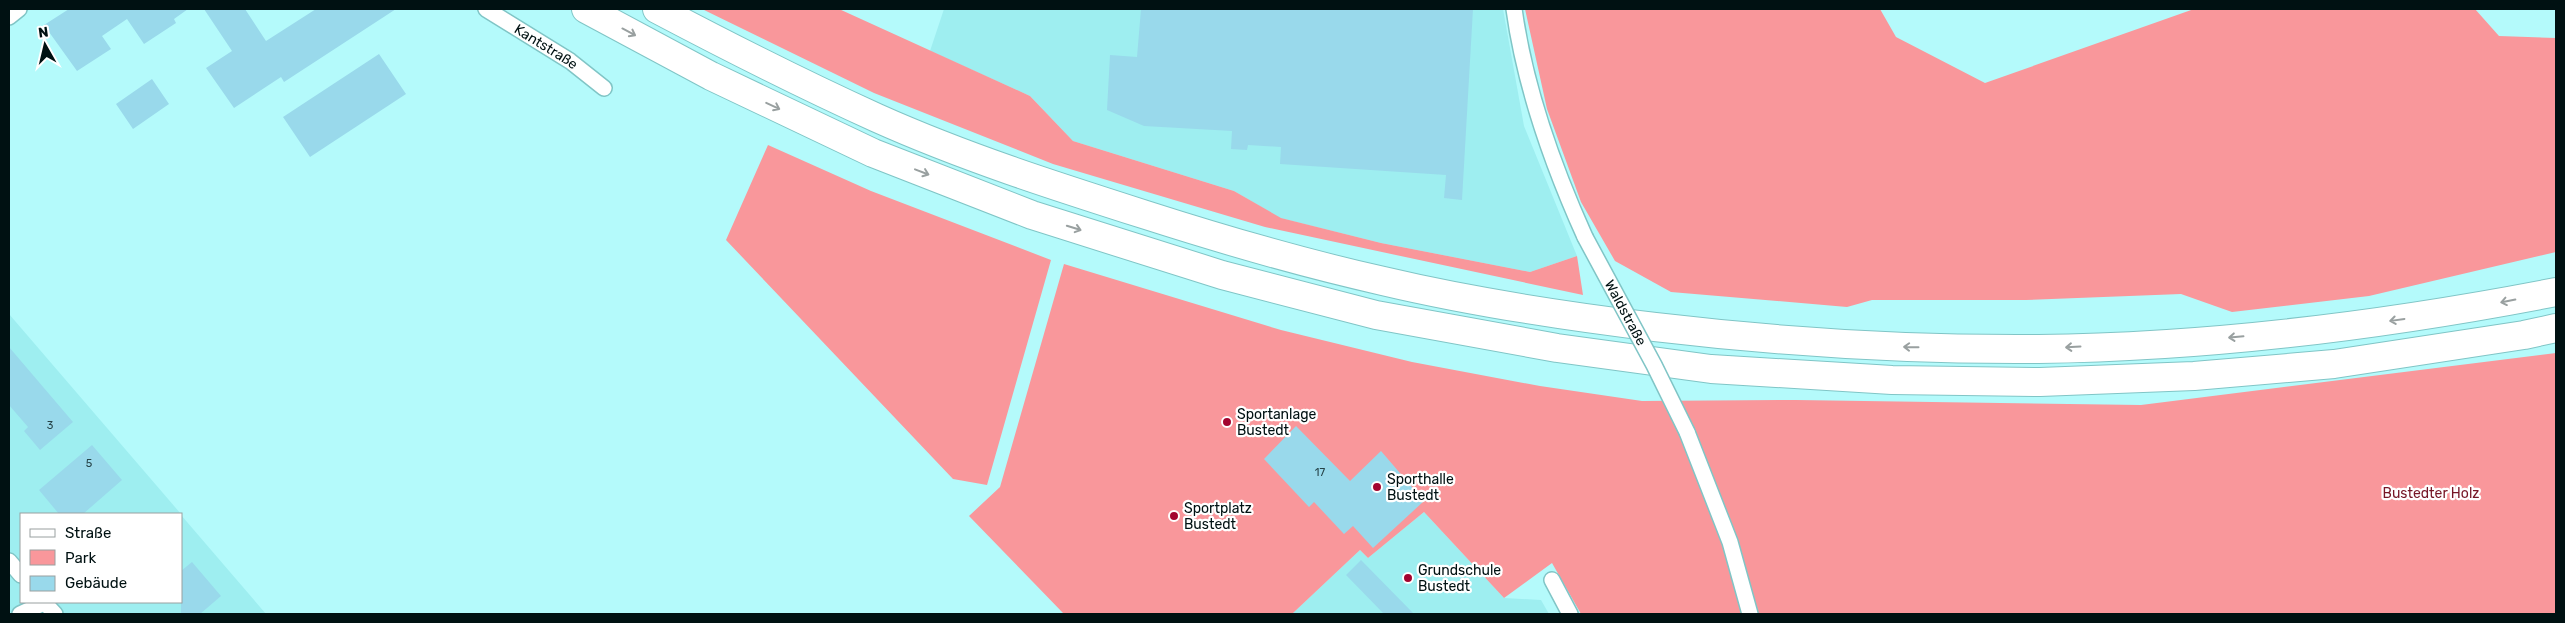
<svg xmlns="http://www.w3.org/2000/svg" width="2565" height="623" viewBox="0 0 2565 623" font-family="Rubik,sans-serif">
	<rect width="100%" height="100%" fill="#b4fafb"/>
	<path fill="#9eeef0" d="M 944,9 L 1503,9 L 1524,126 L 1577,256 L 1530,272 L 1381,243 L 1280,218 L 1234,191 L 1073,141 L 1030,96 L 930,51 Z
		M 9,314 L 181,514 L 21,514 L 21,602 L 181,602 L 181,515 L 266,614 L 9,614 Z
		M 1424,512 L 1504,598 L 1541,600 L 1549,614 L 1292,614 L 1360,550 L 1368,558 Z"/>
	<path fill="#f9979b" d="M 702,9 L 839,9 L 1030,96 L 1073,141 L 1234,191 L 1281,218 L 1381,243 L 1530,272 L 1577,256 L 1583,295 L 1265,227 L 1053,164 L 874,93 Z
		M 1525,9 L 1880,9 L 1896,37 L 1985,83 L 2194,9 L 2475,9 L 2499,36 L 2556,38 L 2556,252 L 2369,296 L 2232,312 L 2181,294 L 2026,300 L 1872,300 L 1847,307 L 1671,292 L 1615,261 L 1581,202 L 1547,109 Z
		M 768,145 L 871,191 L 1051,260 L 987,485 L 953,479 L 726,240 Z
		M 1064,264 L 1281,330 L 1412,362 L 1540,386 L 1642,401 L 1796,400 L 2141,405 L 2556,353 L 2556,614 L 1581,614 L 1552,563 L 1504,598 L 1424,512 L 1368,558 L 1360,550 L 1292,614 L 1064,614 L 969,516 L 1000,487 Z"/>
	<path fill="#99d9eb" d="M 69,9 L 188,9 L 174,19 L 176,23 L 144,44 L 127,19 L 102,36 L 111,49 L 77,71 L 44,25 Z
		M 204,9 L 245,9 L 266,41 L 316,9 L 396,9 L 284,82 L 281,77 L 234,108 L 206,68 L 232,51 Z
		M 1141,9 L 1473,9 L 1462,200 L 1444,198 L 1446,175 L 1280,164 L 1281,147 L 1248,145 L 1247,150 L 1231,149 L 1232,131 L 1144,126 L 1107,110 L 1110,55 L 1137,57 Z
		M 379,54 L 406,94 L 310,157 L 283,117 Z
		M 152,79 L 169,104 L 133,129 L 116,104 Z
		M 9,347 L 73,422 L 40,450 L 24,431 L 28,427 L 9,405 Z
		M 1296,426 L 1350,481 L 1381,451 L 1424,501 L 1373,548 L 1353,526 L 1344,534 L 1314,502 L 1309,507 L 1264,459 Z
		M 92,445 L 122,480 L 83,514 L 59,514 L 39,490 Z
		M 1361,560 L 1414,614 L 1384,614 L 1346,575 Z
		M 192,562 L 221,596 L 200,614 L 181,614 L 181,571 Z"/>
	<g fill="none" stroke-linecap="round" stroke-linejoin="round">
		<g stroke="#80c5c6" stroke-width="18">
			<g id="street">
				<path id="s1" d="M 486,9 L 570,61 L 604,88"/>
				<path d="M 1514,9 C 1525,88 1552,164 1585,237"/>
				<path d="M 9,17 L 19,9"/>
				<path d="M 1687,432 L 1730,542 L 1750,614"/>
				<path d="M 9,561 L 21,575"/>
				<path d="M 1552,580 L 1570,614"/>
				<path d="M 44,602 L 55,614"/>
				<path d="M 20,614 L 44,603"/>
			</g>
		</g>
		<g stroke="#80c5c6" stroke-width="30">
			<path id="highway" d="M 586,9 L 711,76 L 873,153 L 1032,215 L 1222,275 L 1376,315 L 1557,348 L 1711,369 L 1892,380 L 2040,382 L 2194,376 L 2334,364 L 2524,335 L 2556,328
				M 657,9 C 729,47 802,84 877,118 C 964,157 1055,186 1146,215 C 1224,240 1303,263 1383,281 C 1472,302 1564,316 1655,327 C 1782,342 1910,350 2038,349 C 2212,347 2386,325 2556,292"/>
		</g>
		<use href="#street" stroke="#fff" stroke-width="15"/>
		<use href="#highway" stroke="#fff" stroke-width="28"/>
		<g stroke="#80c5c6" stroke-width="18" stroke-linecap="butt">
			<g id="street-bridge">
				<path id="s2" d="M 1585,237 L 1654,365 L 1687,432"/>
			</g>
		</g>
		<use href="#street-bridge" stroke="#fff" stroke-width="15"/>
	</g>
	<defs><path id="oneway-shaft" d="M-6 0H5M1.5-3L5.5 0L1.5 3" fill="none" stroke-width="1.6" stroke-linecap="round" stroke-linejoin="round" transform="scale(1.25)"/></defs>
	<g stroke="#99a0a0">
		<use href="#oneway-shaft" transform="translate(629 32) rotate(28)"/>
		<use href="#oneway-shaft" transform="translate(773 106) rotate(25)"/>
		<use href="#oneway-shaft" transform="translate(922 172) rotate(21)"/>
		<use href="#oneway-shaft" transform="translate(1074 228) rotate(17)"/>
		<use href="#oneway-shaft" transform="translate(2508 301) rotate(169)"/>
		<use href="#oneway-shaft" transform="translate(2397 320) rotate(172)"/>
		<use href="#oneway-shaft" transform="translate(2236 337) rotate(175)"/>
		<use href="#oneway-shaft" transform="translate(1911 347) rotate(-179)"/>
		<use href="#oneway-shaft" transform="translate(2073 347) rotate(177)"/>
	</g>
	<g fill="#a3042f" stroke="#fff" stroke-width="2">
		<circle cx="1227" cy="422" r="5"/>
		<circle cx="1377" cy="487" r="5"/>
		<circle cx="1174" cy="516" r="5"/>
		<circle cx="1408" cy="578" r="5"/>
	</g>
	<g text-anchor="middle" stroke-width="4.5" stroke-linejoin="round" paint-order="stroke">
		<g font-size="11" fill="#264348">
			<text x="50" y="429">3</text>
			<text x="89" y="467">5</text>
			<text x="1320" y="476">17</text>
		</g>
		<g font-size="14" fill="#001112" stroke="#fff">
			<text dy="5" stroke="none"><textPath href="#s1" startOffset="71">Kantstraße</textPath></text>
			<text dy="5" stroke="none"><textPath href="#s2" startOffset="86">Waldstraße</textPath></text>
		</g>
		<g font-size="14" fill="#001112" stroke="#fff" text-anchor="start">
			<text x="1237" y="419">Sportanlage<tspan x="1237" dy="16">Bustedt</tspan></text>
			<text x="1387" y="484">Sporthalle<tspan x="1387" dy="16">Bustedt</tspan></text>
			<text x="1184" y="513">Sportplatz<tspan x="1184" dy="16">Bustedt</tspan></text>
			<text x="1418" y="575">Grundschule<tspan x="1418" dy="16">Bustedt</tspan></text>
		</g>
		<g font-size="14" fill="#771626" stroke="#fff">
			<text x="2431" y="498">Bustedter Holz</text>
		</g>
	</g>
	<rect width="2565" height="623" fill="none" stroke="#001112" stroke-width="20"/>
	<rect x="20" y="513" width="162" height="90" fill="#ffffff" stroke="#99a0a0"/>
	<rect x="30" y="529" width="25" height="8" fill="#ffffff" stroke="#99a0a0"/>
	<text x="65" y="538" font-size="15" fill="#001112">Straße</text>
	<rect x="30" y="550" width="25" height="15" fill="#f9979b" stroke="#99a0a0"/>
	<text x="65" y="563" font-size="15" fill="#001112">Park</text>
	<rect x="30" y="576" width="25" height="15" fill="#99d9eb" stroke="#99a0a0"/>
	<text x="65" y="588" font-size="15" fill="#001112">Gebäude</text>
	<g transform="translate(45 45) rotate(352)" stroke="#ffffff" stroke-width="4" paint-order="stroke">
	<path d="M0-4L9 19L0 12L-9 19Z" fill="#001112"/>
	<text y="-8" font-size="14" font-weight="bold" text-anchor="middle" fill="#001112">N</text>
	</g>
</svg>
